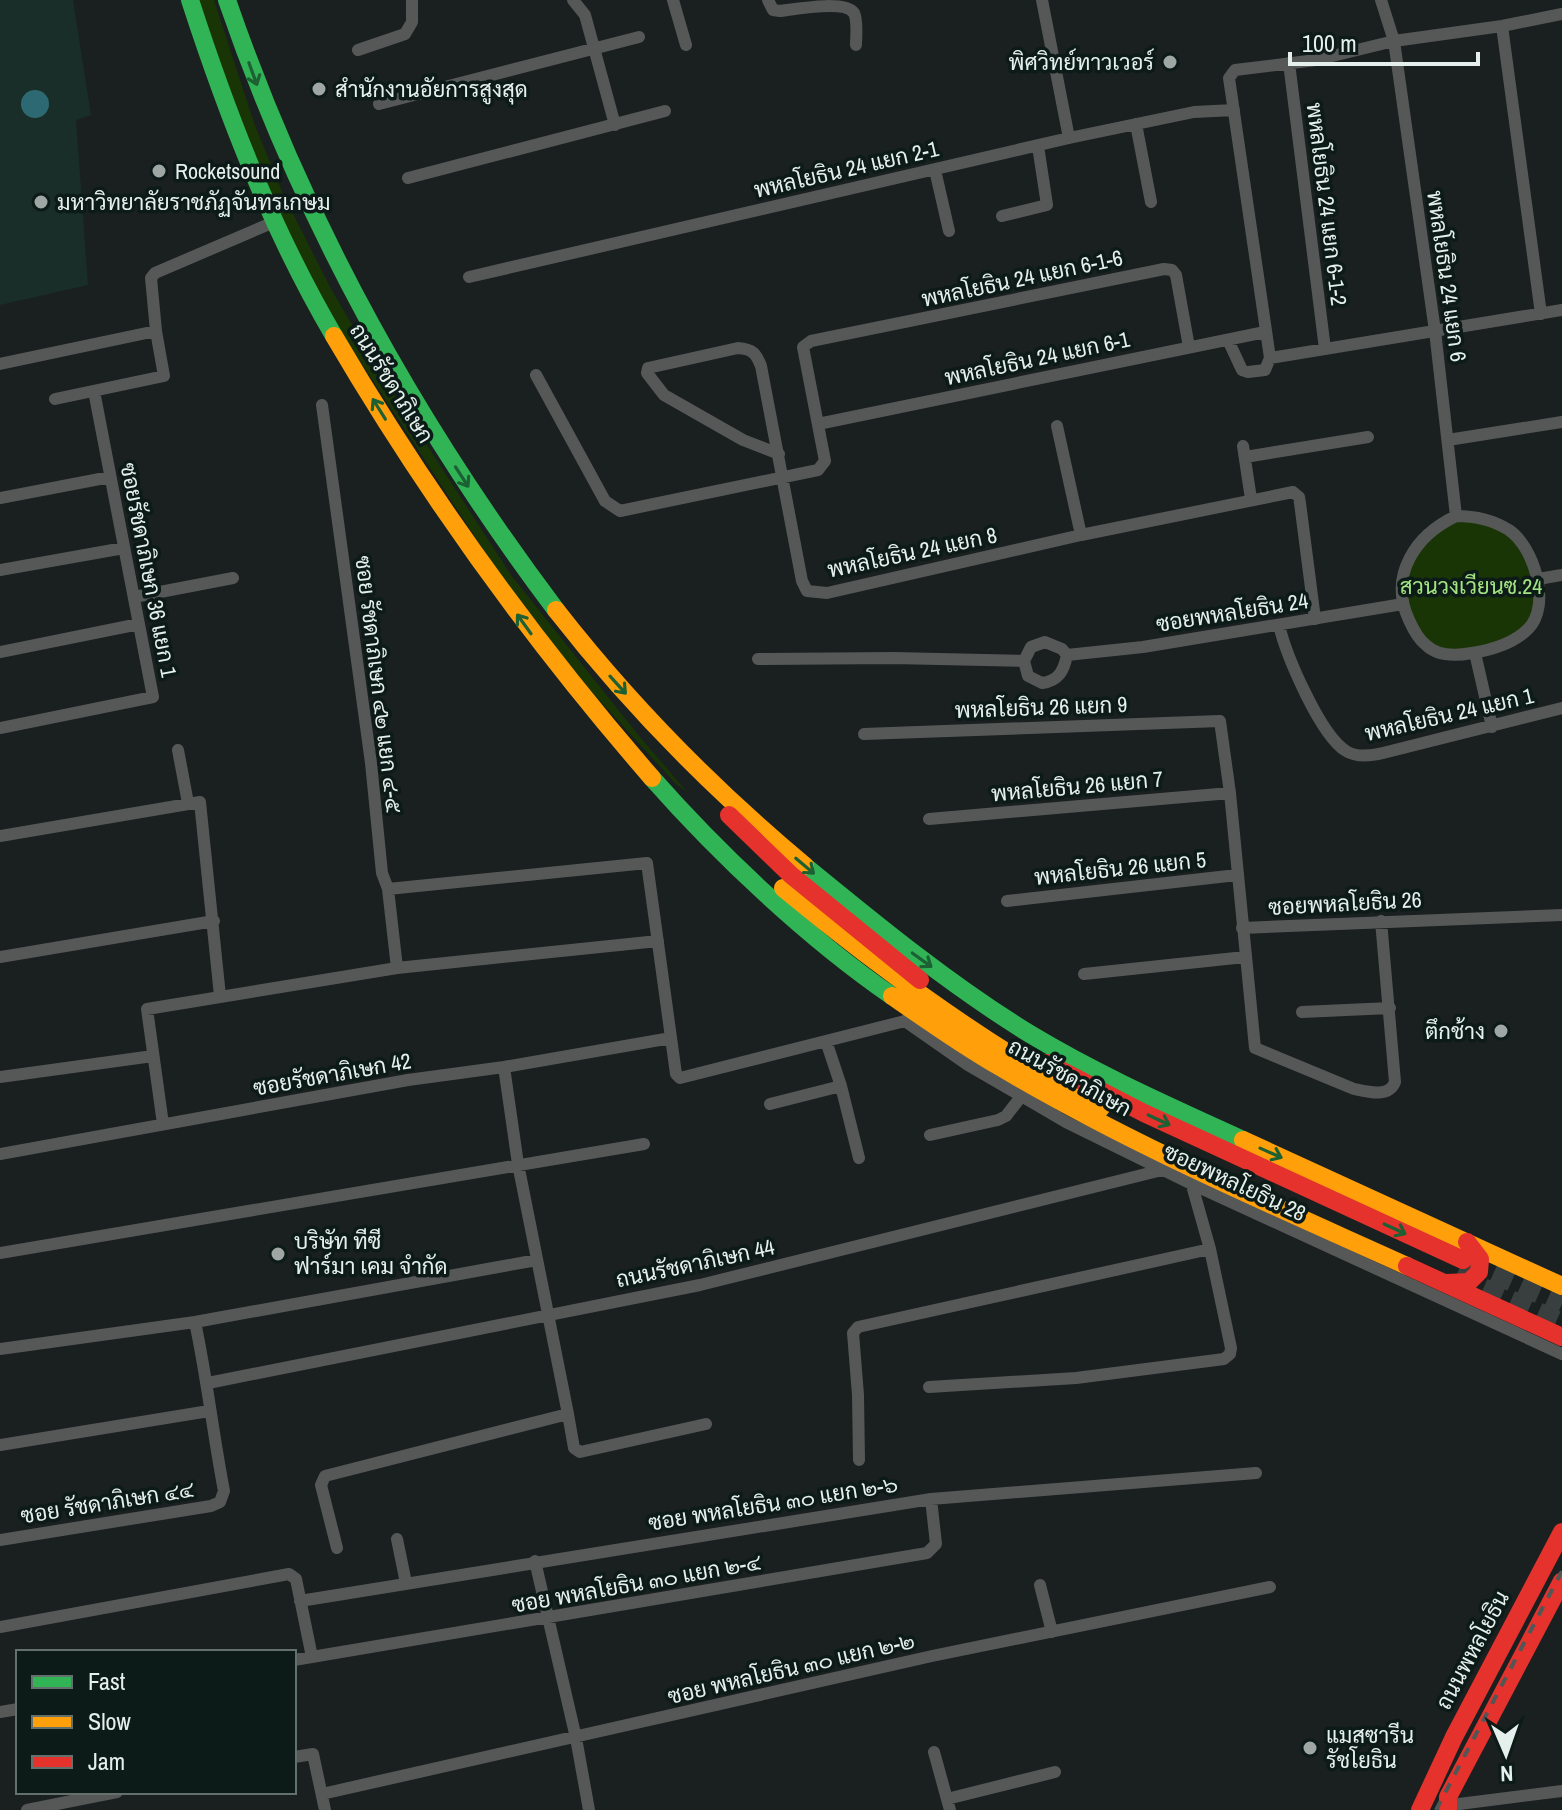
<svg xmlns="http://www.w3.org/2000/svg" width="1562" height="1810" viewBox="0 0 1562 1810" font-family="'Archivo Narrow',Sarabun,sans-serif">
	<rect width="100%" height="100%" fill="#1a201f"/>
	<path fill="#192e28" d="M 0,0 L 73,0 L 91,115 L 76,120 L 88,285 L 0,305 Z"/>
	<path fill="#193506" d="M 199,0 L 214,0 L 254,123 L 283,194 L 330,287 L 379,371 L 511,575 L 639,736 L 687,792 L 676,784 L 538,633 L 334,321 L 288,235 L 236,109 Z
		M 1475,517 L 1505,528 L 1538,579 L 1537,613 L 1521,634 L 1494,647 L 1448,655 L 1421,641 L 1405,610 L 1403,580 L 1418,543 L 1446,521 Z"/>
	<path fill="#2d6973" d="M21 104a14 14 0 1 1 28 0a14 14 0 1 1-28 0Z"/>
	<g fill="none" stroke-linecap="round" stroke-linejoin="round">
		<path stroke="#383f3e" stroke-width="20" stroke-dasharray="20 10" stroke-linecap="butt" d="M 1466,1261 L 1562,1304
			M 1456,1276 L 1562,1323"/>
		<path stroke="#565858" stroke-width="12" d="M 573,0 L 585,15 L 615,125
			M 673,0 L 686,45
			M 768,0 L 773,10 L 780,11 C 796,9 845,0 854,13 C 858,21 856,36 856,45
			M 1042,0 L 1069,138
			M 1381,0 L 1394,41 L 1435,331 L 1456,516
			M 1562,14 L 1502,26 L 1394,41 L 1316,60 L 1235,70 L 1229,78 L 1270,358 L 1562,310
			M 1502,26 L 1541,314
			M 358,50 L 405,34 L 412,22 L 412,0
			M 1289,63 L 1325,349
			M 379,104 L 639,37
			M 1136,124 L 1151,202
			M 935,170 L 949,231
			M 408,178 L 665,111
			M 1002,216 L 1047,205 L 1038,146
			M 469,277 L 1069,138 L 1194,112 L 1234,110
			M 1228,340 L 1242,370 L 1248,372 L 1265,370 L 1270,358
			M 0,364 L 156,331
			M 536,375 L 605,501 L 620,511 L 818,470 L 825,461 L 803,347 L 811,341 L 1164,269 L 1172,270 L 1176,275 L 1189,347
			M 55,399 L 164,376 L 156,331 L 151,278 L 155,273 L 274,222
			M 322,405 L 371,763 L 382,873 L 388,889 L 397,968
			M 818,424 L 1265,332
			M 1057,426 L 1081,535
			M 1448,440 L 1562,422
			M 1243,446 L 1251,499
			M 779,454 L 743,440 L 664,395 L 647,373 L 648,368 L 738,348 C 752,349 756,353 761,366 L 802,581 L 807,591 L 827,593 L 1081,535 L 1293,492 L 1299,497 L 1300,503 L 1315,619
			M 1245,457 L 1368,437
			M 0,498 L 110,477
			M 1456,516 C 1475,516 1493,520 1509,530 C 1534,547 1552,605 1528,629 C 1514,643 1491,650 1472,653 C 1456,656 1438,657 1426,645 C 1418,639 1413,629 1409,620 C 1388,575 1416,535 1456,516 Z
			M 0,570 L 124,548
			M 1538,579 L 1562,575
			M 134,597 L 233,578
			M 1279,625 C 1286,655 1320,735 1346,751 C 1357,758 1371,756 1383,753 L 1562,708
			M 1045,642 L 1062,649 L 1067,655 C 1064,670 1059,681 1042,683 L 1028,676 L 1024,661 L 1031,647 Z
			M 0,652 L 139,624
			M 1475,653 L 1492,727
			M 1067,655 L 1143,647 L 1403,604
			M 758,659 L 894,658 L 1024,661
			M 0,728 L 153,697 L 94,391
			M 864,734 L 1220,721 L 1230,793 L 1255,1048 L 1354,1089 C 1368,1092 1389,1098 1395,1082 L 1381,921
			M 178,750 L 188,803
			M 929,819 L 1230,793
			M 0,836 L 200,802 L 220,996
			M 388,889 L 647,863 L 676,1074 L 680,1078 L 905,1021 L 909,1017
			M 1007,901 L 1237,875
			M 1242,928 L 1562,915
			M 0,957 L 214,921
			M 1084,974 L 1245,957
			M 1302,1012 L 1390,1008
			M 905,1021 L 968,1065 L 1066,1122 L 1194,1185 L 1562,1354
			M 826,1041 L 841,1086 L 859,1158
			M 0,1077 L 153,1056
			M 770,1104 L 841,1086
			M 163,1124 L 147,1009 L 397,968 L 658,941
			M 930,1135 L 998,1120 L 1006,1116 L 1020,1098
			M 0,1154 L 408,1080 L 504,1067 L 671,1038
			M 0,1253 L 644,1144
			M 0,1349 L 195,1322 L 537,1260
			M 208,1383 L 700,1285 L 1186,1164 L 1210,1249 L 1231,1348 L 1230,1354 L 1224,1359 L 1076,1378 L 929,1387
			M 568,1414 L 574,1448 L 580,1452 L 706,1424
			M 0,1445 L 209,1411
			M 859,1460 L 858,1395 L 853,1333 L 858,1327 L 1210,1249
			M 397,1539 L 406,1583
			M 0,1540 L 211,1506 L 220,1502 L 224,1491 C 213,1434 207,1378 195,1322
			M 337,1548 L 321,1485 L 325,1476 L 568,1414 L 518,1164 L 504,1067
			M 535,1561 L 576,1738 L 589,1810
			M 1040,1585 L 1052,1632
			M 300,1601 L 931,1499 L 1256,1473
			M 0,1627 L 289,1574 L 296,1579 L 312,1657
			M 294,1660 L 927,1553 L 936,1544 L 931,1499
			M 0,1712 L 18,1709
			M 934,1752 L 950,1810
			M 294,1757 L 313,1754 L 325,1810
			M 322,1794 L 932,1656 L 1270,1587
			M 947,1799 L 1055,1772
			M 1459,1804 L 1562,1791
			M 27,1810 L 117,1792"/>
		<path stroke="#30b455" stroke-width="18" d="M 190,0 C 228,117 272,230 334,336
			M 227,0 C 303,221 416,424 556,610
			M 652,778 C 720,855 808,938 892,996
			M 805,866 C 877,925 950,985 1030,1034 C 1098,1075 1171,1107 1243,1140"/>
		<path stroke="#ff9f0a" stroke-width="18" d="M 334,336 C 426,493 533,641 652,778
			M 556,610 C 630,705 713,789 805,866
			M 783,888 C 883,971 987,1046 1101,1108
			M 892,996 C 928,1021 963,1046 1000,1067 C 1129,1144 1270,1204 1407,1266
			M 1243,1140 L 1562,1286"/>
		<path stroke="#e5322d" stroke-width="18" d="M 729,815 L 791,875 L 920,980
			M 1047,1063 L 1144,1113 L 1463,1260
			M 1407,1266 L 1562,1337
			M 1447,1283 L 1469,1282 L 1479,1272 L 1480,1259 L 1467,1242
			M 1420,1810 L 1454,1737 L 1562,1532
			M 1448,1810 L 1448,1797 L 1562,1581"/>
		<path stroke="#515756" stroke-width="4" stroke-dasharray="10 10" stroke-linecap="butt" d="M 1436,1810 L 1562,1571"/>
	</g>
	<defs><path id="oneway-shaft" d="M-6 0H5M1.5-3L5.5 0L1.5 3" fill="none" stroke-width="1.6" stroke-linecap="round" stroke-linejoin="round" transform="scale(2)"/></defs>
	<g stroke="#1c6033">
		<use href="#oneway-shaft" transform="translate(253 74) rotate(70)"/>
		<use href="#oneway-shaft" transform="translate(379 409) rotate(-122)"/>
		<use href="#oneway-shaft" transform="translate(462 477) rotate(57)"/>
		<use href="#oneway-shaft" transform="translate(524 624) rotate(-126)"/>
		<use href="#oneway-shaft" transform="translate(618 685) rotate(48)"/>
		<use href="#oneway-shaft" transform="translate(805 866) rotate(40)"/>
		<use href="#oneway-shaft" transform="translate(922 960) rotate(36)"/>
		<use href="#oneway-shaft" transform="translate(1159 1120) rotate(25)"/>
		<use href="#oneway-shaft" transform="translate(1271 1153) rotate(24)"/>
		<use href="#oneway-shaft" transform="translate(1395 1229) rotate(25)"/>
	</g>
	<g fill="#9ea7a4" stroke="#0c1b17" stroke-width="3">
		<circle cx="1170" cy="62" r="8"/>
		<circle cx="319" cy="89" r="8"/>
		<circle cx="159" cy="171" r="8"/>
		<circle cx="41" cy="202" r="8"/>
		<circle cx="1501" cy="1031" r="8"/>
		<circle cx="278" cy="1254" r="8"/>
		<circle cx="1310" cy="1748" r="8"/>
	</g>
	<g text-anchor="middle" stroke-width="7" stroke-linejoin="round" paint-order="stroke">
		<g font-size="22" fill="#e5efec" stroke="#0c1b17" text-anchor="start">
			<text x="1154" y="70" text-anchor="end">พิศวิทย์ทาวเวอร์</text>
			<text x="335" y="97">สำนักงานอัยการสูงสุด</text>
			<text x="175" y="179">Rocketsound</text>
			<text x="57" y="210">มหาวิทยาลัยราชภัฏจันทรเกษม</text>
			<text x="1485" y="1039" text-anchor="end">ตึกช้าง</text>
			<text x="294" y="1249">บริษัท ทีซี<tspan x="294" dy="25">ฟาร์มา เคม จำกัด</tspan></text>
			<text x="1326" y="1743">แมสซารีน<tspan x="1326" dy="25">รัชโยธิน</tspan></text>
		</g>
		<g font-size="22" fill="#e5efec" stroke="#0c1b17">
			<text transform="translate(846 169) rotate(-13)" y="8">พหลโยธิน 24 แยก 2-1</text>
			<text transform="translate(1327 204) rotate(83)" y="8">พหลโยธิน 24 แยก 6-1-2</text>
			<text transform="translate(1447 276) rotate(82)" y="8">พหลโยธิน 24 แยก 6</text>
			<text transform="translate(1022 278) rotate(-12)" y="8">พหลโยธิน 24 แยก 6-1-6</text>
			<text transform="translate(1037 358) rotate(-12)" y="8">พหลโยธิน 24 แยก 6-1</text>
			<text transform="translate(392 383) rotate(58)" y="8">ถนนรัชดาภิเษก</text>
			<text transform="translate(912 552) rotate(-12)" y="8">พหลโยธิน 24 แยก 8</text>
			<text transform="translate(149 570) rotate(79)" y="8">ซอยรัชดาภิเษก 36 แยก 1</text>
			<text transform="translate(1232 612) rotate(-9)" y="8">ซอยพหลโยธิน 24</text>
			<text transform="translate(379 684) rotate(83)" y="8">ซอย รัชดาภิเษก ๔๒ แยก ๔-๕</text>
			<text transform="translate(1041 707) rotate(-2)" y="8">พหลโยธิน 26 แยก 9</text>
			<text transform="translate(1449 714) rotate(-13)" y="8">พหลโยธิน 24 แยก 1</text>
			<text transform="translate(1077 786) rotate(-5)" y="8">พหลโยธิน 26 แยก 7</text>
			<text transform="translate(1120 868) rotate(-6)" y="8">พหลโยธิน 26 แยก 5</text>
			<text transform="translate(1345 903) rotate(-3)" y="8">ซอยพหลโยธิน 26</text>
			<text transform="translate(332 1074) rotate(-10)" y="8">ซอยรัชดาภิเษก 42</text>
			<text transform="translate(1070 1077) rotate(29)" y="8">ถนนรัชดาภิเษก</text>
			<text transform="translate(1235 1182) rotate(25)" y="8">ซอยพหลโยธิน 28</text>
			<text transform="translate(695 1263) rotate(-12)" y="8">ถนนรัชดาภิเษก 44</text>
			<text transform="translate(107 1502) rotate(-9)" y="8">ซอย รัชดาภิเษก ๔๔</text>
			<text transform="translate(773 1503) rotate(-9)" y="8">ซอย พหลโยธิน ๓๐ แยก ๒-๖</text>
			<text transform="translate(636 1583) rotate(-10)" y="8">ซอย พหลโยธิน ๓๐ แยก ๒-๔</text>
			<text transform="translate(1472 1650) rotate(-62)" y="8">ถนนพหลโยธิน</text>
			<text transform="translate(791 1668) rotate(-13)" y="8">ซอย พหลโยธิน ๓๐ แยก ๒-๒</text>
		</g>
		<g font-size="22" fill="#a3e382" stroke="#0c1b17">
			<text x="1471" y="594">สวนวงเวียนซ.24</text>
		</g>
	</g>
	<rect x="16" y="1650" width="280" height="144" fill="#0c1b17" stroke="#63706c" stroke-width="2"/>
	<rect x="32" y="1676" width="40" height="12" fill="#30b455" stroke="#63706c" stroke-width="2"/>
	<text x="88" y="1690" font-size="24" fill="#e5efec">Fast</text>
	<rect x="32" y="1716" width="40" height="12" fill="#ff9f0a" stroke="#63706c" stroke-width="2"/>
	<text x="88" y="1730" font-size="24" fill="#e5efec">Slow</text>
	<rect x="32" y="1756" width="40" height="12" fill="#e5322d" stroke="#63706c" stroke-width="2"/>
	<text x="88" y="1770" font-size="24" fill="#e5efec">Jam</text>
	<g transform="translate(1506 1754) rotate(178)" stroke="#0c1b17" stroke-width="6" paint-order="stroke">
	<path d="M0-6L14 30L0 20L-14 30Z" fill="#e5efec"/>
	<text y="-12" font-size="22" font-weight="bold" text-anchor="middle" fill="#e5efec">N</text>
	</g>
	<path d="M1290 52v12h188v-12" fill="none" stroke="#e5efec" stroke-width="4"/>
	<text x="1302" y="52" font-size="24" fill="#e5efec" stroke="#0c1b17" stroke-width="6" paint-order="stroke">100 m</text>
</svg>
